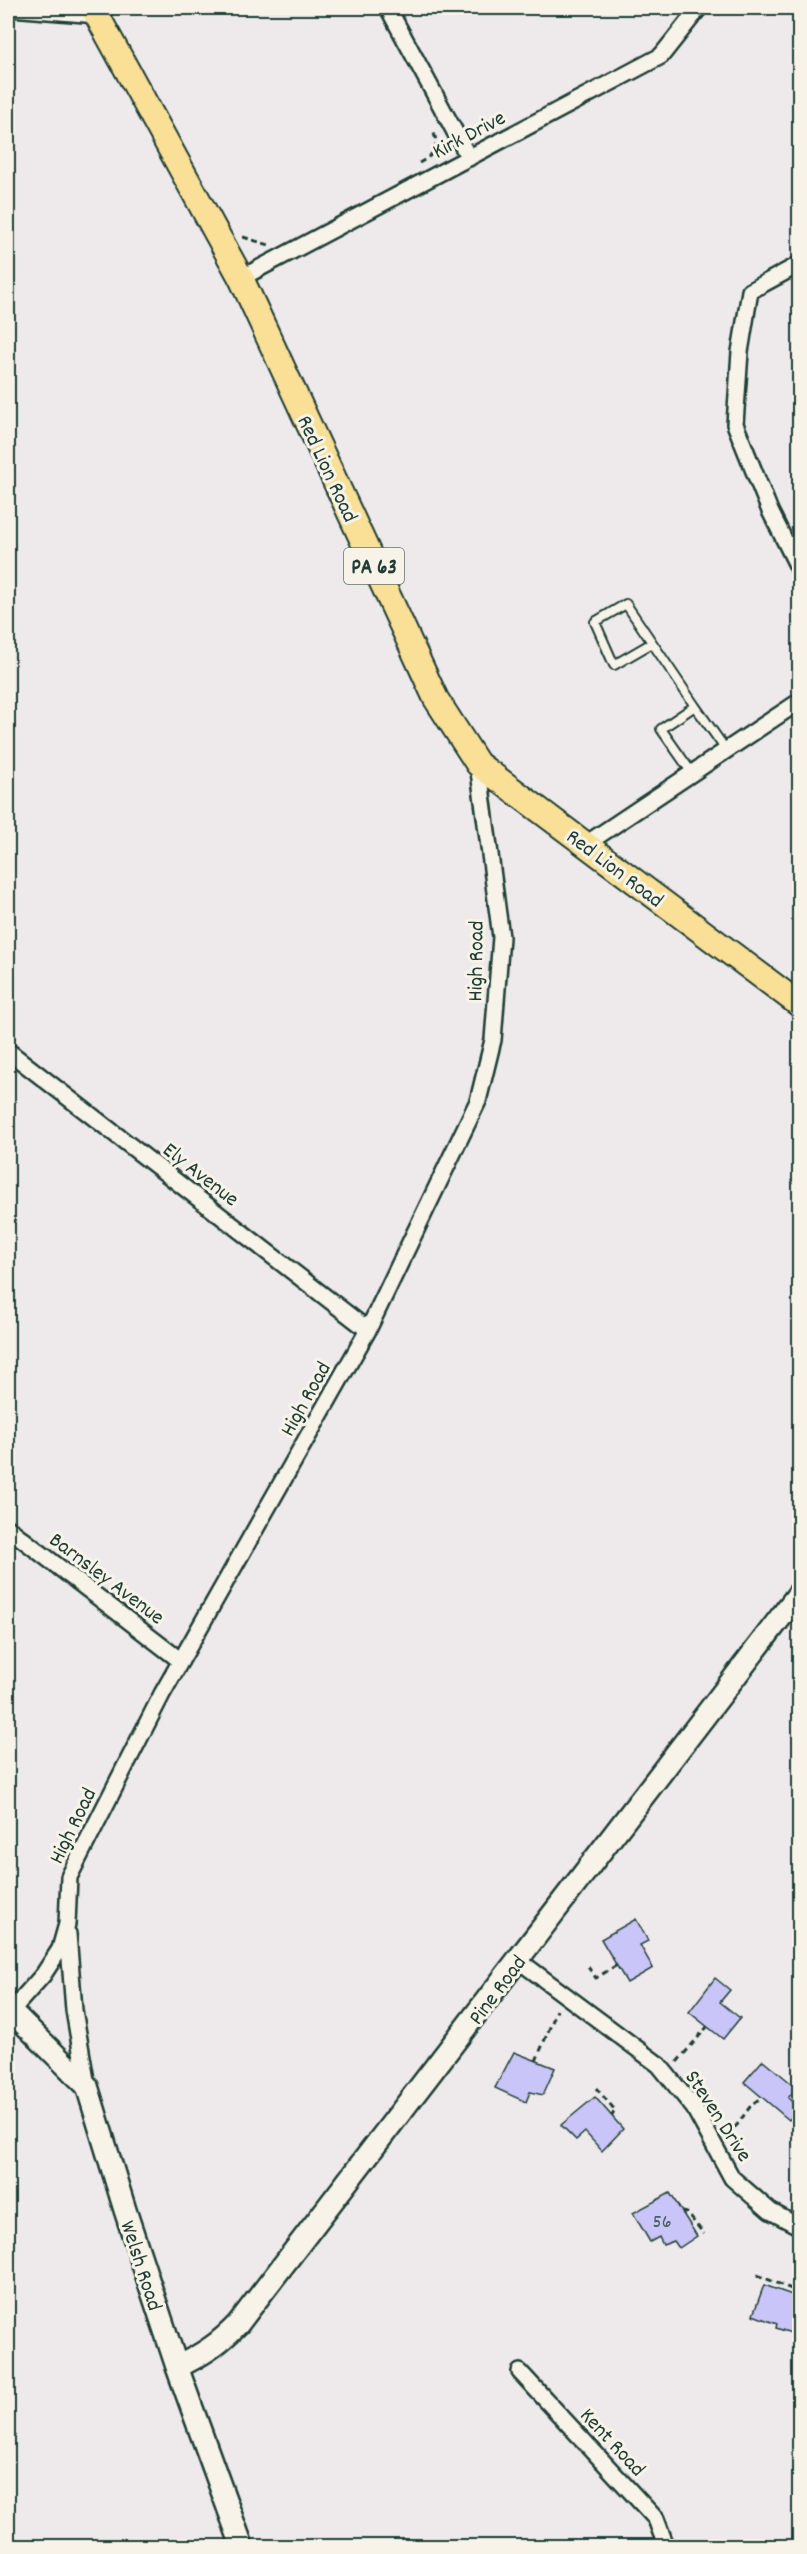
<svg xmlns="http://www.w3.org/2000/svg" width="807" height="2554" viewBox="0 0 807 2554" font-family="Dekko,sans-serif">
	<rect width="100%" height="100%" fill="#eeeaeb"/>
	<filter id="ink" filterUnits="userSpaceOnUse"><feTurbulence type="fractalNoise" baseFrequency=".0167" numOctaves="2"/><feDisplacementMap in="SourceGraphic" scale="12" xChannelSelector="R" yChannelSelector="G"/><feConvolveMatrix kernelMatrix="1 2 1 2 8 2 1 2 1" color-interpolation-filters="sRGB"/></filter>
	<g filter="url(#ink)">
		<path fill="#cac5f8" stroke="#1f3d34" stroke-width="1.5" d="M 636,1919 L 648,1941 L 640,1945 L 653,1968 L 627,1983 L 601,1939 Z
			M 715,1978 L 730,1990 L 720,2002 L 740,2018 L 723,2039 L 689,2012 Z
			M 514,2052 L 555,2068 L 543,2095 L 530,2092 L 526,2102 L 495,2088 Z
			M 763,2060 L 797,2088 L 788,2098 L 799,2108 L 789,2120 L 744,2082 Z
			M 595,2097 L 623,2129 L 602,2151 L 585,2132 L 576,2140 L 561,2125 Z
			M 670,2193 L 697,2236 L 679,2248 L 674,2241 L 663,2245 L 659,2237 L 650,2242 L 633,2213 Z
			M 764,2285 L 798,2297 L 800,2336 L 776,2328 L 777,2324 L 753,2315 Z"/>
		<g fill="none" stroke-linecap="round" stroke-linejoin="round">
			<g stroke="#1f3d34" stroke-width="12">
				<path id="lane" d="M 652,643 L 614,665 L 595,622 L 626,604 L 695,706
					M 692,773 L 661,729 L 695,706 L 726,750"/>
			</g>
			<g stroke="#1f3d34" stroke-width="20">
				<path id="street" d="M 11,8 L 97,15
					M 388,8 L 469,158
					M 800,264 L 750,291 L 740,352 L 735,424 L 770,511 L 800,571
					M 241,278 L 661,56 L 699,8
					M 586,844 L 800,701
					M 8,1051 L 368,1330
					M 8,1528 L 181,1661
					M 68,1934 L 74,2010 L 87,2086
					M 518,1960 L 659,2065 L 694,2108 L 732,2178 L 770,2211 L 800,2227
					M 11,2011 L 43,1975 L 60,1949 L 67,1924 L 69,1877 L 162,1694 L 368,1330 L 478,1101 L 493,1040 L 501,937 L 478,764
					M 520,2372 L 656,2519 L 666,2546"/>
			</g>
			<g stroke="#1f3d34" stroke-width="26">
				<path id="secondary" d="M 8,2008 L 87,2086 L 125,2210 L 177,2367 L 242,2546
					M 177,2367 C 202,2355 219,2344 238,2324 L 800,1592"/>
			</g>
			<g stroke="#1f3d34" stroke-width="28">
				<path id="primary" d="M 93,8 L 241,278 L 436,699 L 478,764 L 800,1005"/>
			</g>
			<path stroke="#1f3d34" stroke-width="3" stroke-dasharray="6 4.5" stroke-linecap="butt" d="M 367,8 L 372,16
				M 419,163 C 434,155 440,147 433,131
				M 243,237 L 269,245
				M 588,1967 L 596,1978 L 617,1965
				M 536,2061 L 557,2010
				M 677,2062 L 707,2027
				M 596,2088 L 615,2110 L 612,2116
				M 726,2134 L 737,2125 L 752,2104 L 762,2097
				M 682,2212 L 687,2213 L 704,2234
				M 757,2275 L 794,2290 L 800,2282"/>
			<use href="#lane" stroke="#f7f3e8" stroke-width="8"/>
			<use href="#street" stroke="#f7f3e8" stroke-width="15"/>
			<use href="#secondary" stroke="#f7f3e8" stroke-width="21"/>
			<use href="#primary" stroke="#fadf96" stroke-width="24"/>
		</g>
	</g>
	<g text-anchor="middle" stroke-width="6" stroke-linejoin="round" paint-order="stroke">
		<g font-size="20" fill="#4a5f65">
			<text x="662" y="2227">56</text>
		</g>
		<rect fill="#f7f3e8" stroke="#60746a" stroke-width="1.5" x="344" y="548" width="60" height="36" rx="4.5"/>
		<g font-size="21" font-weight="bold" fill="#1f3d34">
			<text x="374" y="573">PA 63</text>
		</g>
		<g font-size="22" fill="#1f3d34" stroke="#f7f3e8">
			<text transform="translate(468 133) rotate(-28)" y="8">Kirk Drive</text>
			<text transform="translate(329 468) rotate(65)" y="8">Red Lion Road</text>
			<text transform="translate(616 867) rotate(37)" y="8">Red Lion Road</text>
			<text transform="translate(474 961) rotate(-89)" y="8">High Road</text>
			<text transform="translate(202 1173) rotate(38)" y="8">Ely Avenue</text>
			<text transform="translate(304 1398) rotate(-61)" y="8">High Road</text>
			<text transform="translate(108 1577) rotate(37)" y="8">Barnsley Avenue</text>
			<text transform="translate(71 1825) rotate(-64)" y="8">High Road</text>
			<text transform="translate(496 1989) rotate(-53)" y="8">Pine Road</text>
			<text transform="translate(720 2115) rotate(57)" y="8">Steven Drive</text>
			<text transform="translate(143 2265) rotate(72)" y="8">Welsh Road</text>
			<text transform="translate(614 2441) rotate(47)" y="8">Kent Road</text>
		</g>
	</g>
	<rect width="807" height="2554" fill="none" stroke="#f7f3e8" stroke-width="30"/>
	<rect x="15" y="15" width="777" height="2524" fill="none" stroke="#1f3d34" stroke-width="2" filter="url(#ink)"/>
</svg>
